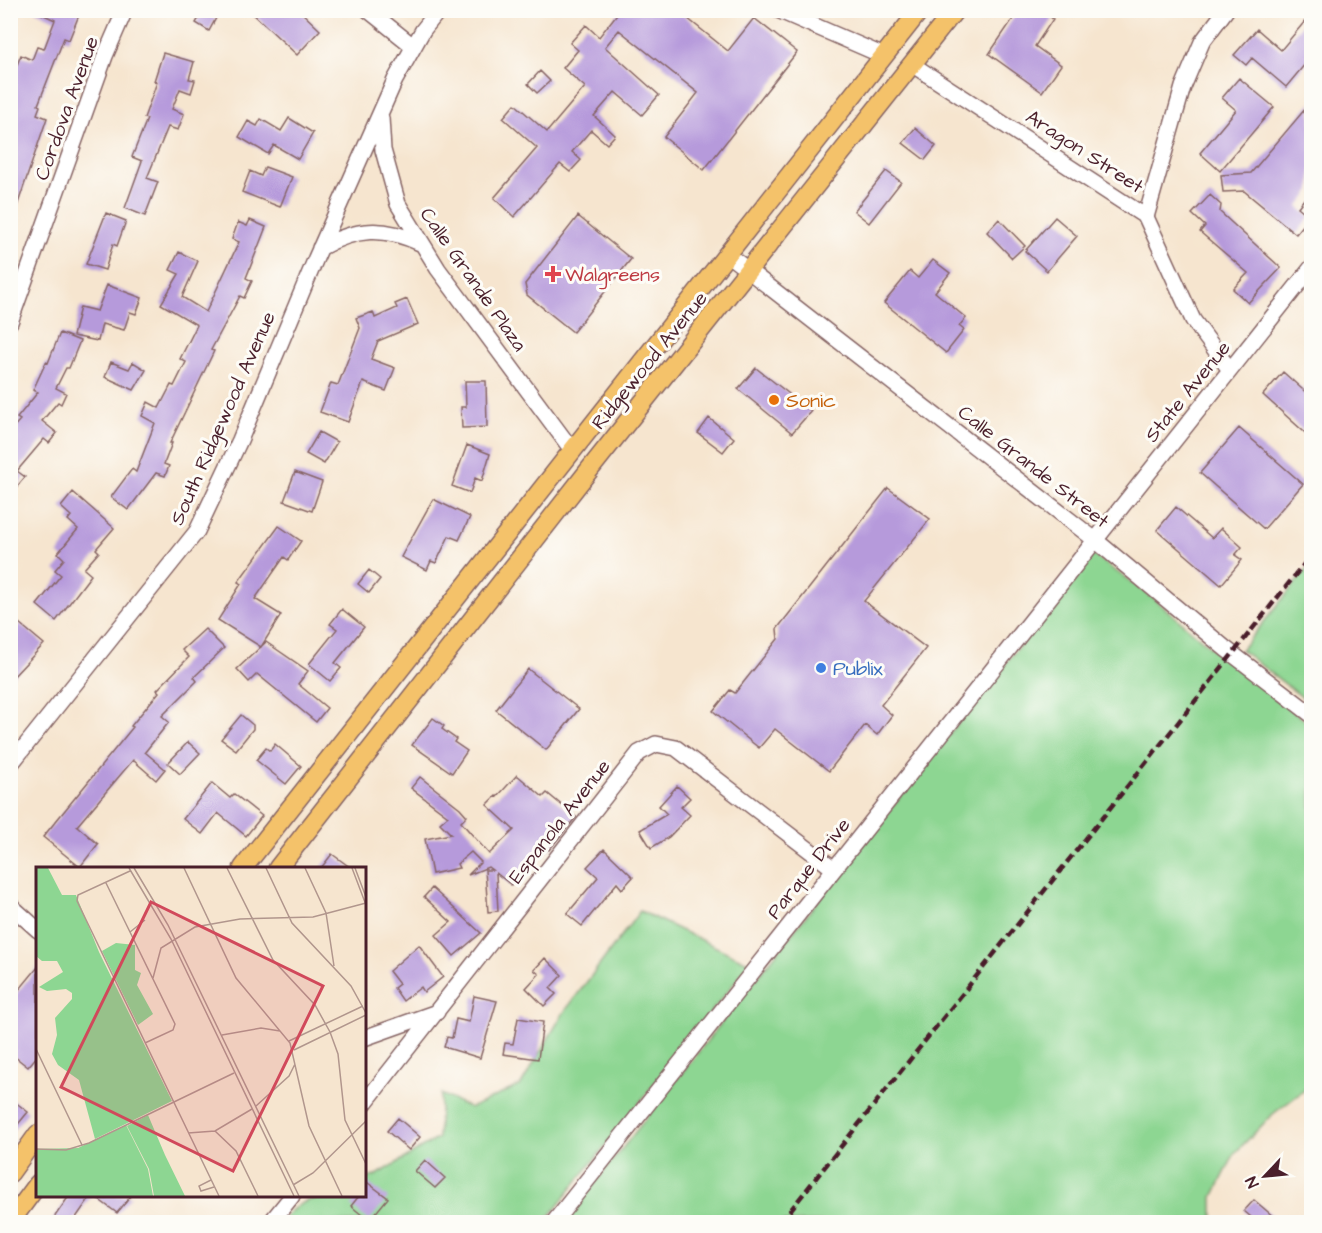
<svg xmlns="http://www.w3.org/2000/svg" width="1322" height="1233" viewBox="0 0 1322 1233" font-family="'Architects Daughter',sans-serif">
	<rect width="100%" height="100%" fill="#fdfcf7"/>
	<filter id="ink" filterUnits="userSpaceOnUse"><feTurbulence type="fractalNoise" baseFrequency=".0167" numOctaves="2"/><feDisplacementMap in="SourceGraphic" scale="12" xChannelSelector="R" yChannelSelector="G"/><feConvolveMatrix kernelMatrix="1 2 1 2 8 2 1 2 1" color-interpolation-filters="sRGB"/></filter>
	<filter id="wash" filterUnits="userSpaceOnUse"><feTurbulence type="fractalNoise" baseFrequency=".008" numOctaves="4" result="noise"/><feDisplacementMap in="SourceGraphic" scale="24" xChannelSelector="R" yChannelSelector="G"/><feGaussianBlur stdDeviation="1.35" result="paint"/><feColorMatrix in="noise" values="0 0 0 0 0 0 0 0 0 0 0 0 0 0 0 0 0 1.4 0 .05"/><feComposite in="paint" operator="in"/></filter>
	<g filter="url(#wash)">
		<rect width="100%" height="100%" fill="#f6e5cf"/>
		<path fill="#8dd692" stroke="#6c7a5e" stroke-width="1.5" d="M 1092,554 L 1152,597 L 1220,655 L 1311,725 L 1311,1085 L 1273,1114 L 1235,1153 L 1213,1197 L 1213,1222 L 564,1222 Z
			M 1311,564 L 1311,704 L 1241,650 Z
			M 640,911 L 750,963 L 545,1222 L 285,1222 L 283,1219 C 305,1192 333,1196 364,1196 L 365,1179 L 377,1175 L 438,1138 L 441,1094 L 470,1108 L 521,1085 L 562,1015 Z"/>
		<g id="blocks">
			<path fill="#b69adb" d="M 33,10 L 81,10 L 69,40 L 64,38 L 38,105 L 40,106 L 37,114 L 47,118 L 12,221 L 10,82 L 21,55 L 32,60 L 37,47 L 44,49 L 55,20 Z
				M 249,10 L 299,10 L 320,30 L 297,55 Z
				M 620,10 L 677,10 L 728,51 L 754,18 L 797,52 L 704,170 L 664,137 L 698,93 L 619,30 L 605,47 L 659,95 L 642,115 L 615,92 L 594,116 L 615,135 L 607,144 L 591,130 L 572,152 L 581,160 L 570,172 L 560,164 L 514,217 L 494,198 L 537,148 L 503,118 L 515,104 L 547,132 L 585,87 L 563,68 L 578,50 L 570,43 L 586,25 L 599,37 Z
				M 1019,10 L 1041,10 L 1053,19 L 1035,46 L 1061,65 L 1042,92 L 989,54 Z
				M 203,11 L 216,18 L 209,31 L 196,23 Z
				M 1311,14 L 1311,57 L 1286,87 L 1252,58 L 1246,65 L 1234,55 L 1257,29 L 1281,50 Z
				M 163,53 L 194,62 L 189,79 L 195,80 L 191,93 L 180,89 L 172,109 L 184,114 L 178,130 L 168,127 L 147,178 L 158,182 L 145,216 L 125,208 L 142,161 L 132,157 L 147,119 L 144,118 L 157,82 L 154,81 Z
				M 540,71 L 550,81 L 537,93 L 528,84 Z
				M 1239,78 L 1274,107 L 1220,171 L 1200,153 L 1236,110 L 1222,98 Z
				M 1311,102 L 1311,190 L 1298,207 L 1310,217 L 1296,234 L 1244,191 L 1223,192 L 1221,175 L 1251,173 Z
				M 289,118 L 313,133 L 298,159 L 274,145 L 268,154 L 239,137 L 248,121 L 257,126 L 261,119 L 281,131 Z
				M 915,128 L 936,146 L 925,160 L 903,143 Z
				M 265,167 L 292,177 L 280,207 L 242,192 L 250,171 L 261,176 Z
				M 886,171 L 901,182 L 869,223 L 854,211 Z
				M 1210,195 L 1221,205 L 1220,212 L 1281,268 L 1248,303 L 1233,289 L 1248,273 L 1200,232 L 1205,226 L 1192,214 Z
				M 106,213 L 126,221 L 117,246 L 113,244 L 105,270 L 86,264 Z
				M 578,216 L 631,259 L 573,332 L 527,295 L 525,284 Z
				M 1055,217 L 1077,236 L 1047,271 L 1025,251 Z
				M 999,219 L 1025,246 L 1012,258 L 987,232 Z
				M 250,220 L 266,227 L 246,278 L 252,281 L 244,298 L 240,296 L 211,350 L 214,351 L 170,443 L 172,443 L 164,464 L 169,466 L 165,476 L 156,473 L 128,510 L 111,497 L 132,469 L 136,472 L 155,423 L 142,416 L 148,402 L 159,408 L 171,385 L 174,386 L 186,362 L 180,359 L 197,325 L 161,304 L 179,274 L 170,270 L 179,252 L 198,261 L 182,297 L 206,312 L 239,242 L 232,239 L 238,222 L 247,226 Z
				M 933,260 L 950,273 L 935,292 L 966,318 L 959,326 L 964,330 L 946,353 L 884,303 L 910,271 L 918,278 Z
				M 107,285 L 142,298 L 136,314 L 130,312 L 124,330 L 102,324 L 98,341 L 73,336 L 80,307 L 97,311 Z
				M 407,299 L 418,324 L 378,341 L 371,359 L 395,368 L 386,391 L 363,382 L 348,422 L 320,412 L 331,383 L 338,385 L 360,328 L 356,318 L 373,312 L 375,318 L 397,308 L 395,304 Z
				M 60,333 L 80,341 L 69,368 L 66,368 L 56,388 L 66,393 L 61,404 L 58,402 L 42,421 L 57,433 L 49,443 L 44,439 L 17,471 L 25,477 L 10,495 L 10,431 L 20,420 L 17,418 L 38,392 L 33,390 L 46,362 L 48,363 Z
				M 111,362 L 129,369 L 133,362 L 146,370 L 134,390 L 105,377 Z
				M 756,368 L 811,411 L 792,433 L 738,389 Z
				M 1283,372 L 1311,397 L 1311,438 L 1263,395 Z
				M 465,381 L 486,381 L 487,427 L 462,428 L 461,407 L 466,407 Z
				M 709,418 L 734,438 L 723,452 L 698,433 Z
				M 1239,428 L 1303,484 L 1264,529 L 1200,473 Z
				M 319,432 L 337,442 L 324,464 L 306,454 Z
				M 467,445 L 490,454 L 482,481 L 475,478 L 470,493 L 452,486 Z
				M 295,472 L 322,482 L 312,511 L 284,501 Z
				M 888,488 L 930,519 L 864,601 L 926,648 L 881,705 L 892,715 L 877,735 L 865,725 L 829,771 L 775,729 L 759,748 L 713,711 L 730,690 L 735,693 L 778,639 L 777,629 Z
				M 73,492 L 114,528 L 96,549 L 99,552 L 84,569 L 91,575 L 56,621 L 37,605 L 61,575 L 55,570 L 64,559 L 58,553 L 78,529 L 68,520 L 71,516 L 61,507 Z
				M 433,499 L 470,517 L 459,540 L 449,536 L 436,563 L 431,561 L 427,570 L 401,557 Z
				M 1176,507 L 1212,538 L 1221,528 L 1242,547 L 1235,555 L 1242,560 L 1221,585 L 1157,530 Z
				M 279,526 L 301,541 L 288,560 L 284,557 L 255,599 L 281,615 L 261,647 L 218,620 L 241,584 L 238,582 Z
				M 369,570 L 380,579 L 369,593 L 358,584 Z
				M 342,609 L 364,627 L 335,663 L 341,668 L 330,681 L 309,664 L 337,629 L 330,624 Z
				M 19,623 L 44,644 L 10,680 L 10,633 Z
				M 205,629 L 224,648 L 194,677 L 197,681 L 162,716 L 169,722 L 145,752 L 165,769 L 156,780 L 133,760 L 77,826 L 98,844 L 80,867 L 43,837 L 133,727 L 131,726 L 159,692 L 157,690 L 189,657 L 182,650 Z
				M 266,642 L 308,671 L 298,684 L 327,708 L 316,722 L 257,674 L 249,682 L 237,669 Z
				M 528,669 L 579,709 L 546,750 L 496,710 Z
				M 241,715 L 253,725 L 253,729 L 236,750 L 221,739 Z
				M 433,718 L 444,726 L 442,729 L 456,739 L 454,742 L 467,751 L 452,773 L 412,745 Z
				M 188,742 L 200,753 L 180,774 L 168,763 Z
				M 275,744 L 301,766 L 286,784 L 256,760 L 266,748 L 270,751 Z
				M 517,775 L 543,797 L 547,793 L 576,817 L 549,850 L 542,844 L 511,885 L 496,873 L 498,911 L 488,912 L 485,870 L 492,870 L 488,867 L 468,875 L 481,862 L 471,852 L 457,864 L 459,868 L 432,874 L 425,839 L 451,834 L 440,823 L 448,816 L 411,788 L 420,777 L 460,808 L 467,816 L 461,822 L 489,854 L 514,830 L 487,805 L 496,796 L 497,797 Z
				M 212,783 L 230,798 L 234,794 L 262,816 L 246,836 L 218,813 L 202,834 L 183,819 Z
				M 677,786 L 690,798 L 681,807 L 690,815 L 669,837 L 651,848 L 640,830 L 667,814 L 659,806 Z
				M 604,849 L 633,877 L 622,889 L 617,883 L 582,926 L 567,914 L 598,877 L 587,867 Z
				M 332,854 L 351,868 L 321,868 Z
				M 432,888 L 481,933 L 454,956 L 436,935 L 451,922 L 424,897 Z
				M 419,945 L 443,977 L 424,992 L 421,987 L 403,1001 L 394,988 L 399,984 L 389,971 Z
				M 545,958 L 562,975 L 550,988 L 556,994 L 544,1006 L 526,988 L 539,974 L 534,970 Z
				M 38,967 L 38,1055 L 28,1067 L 10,1053 L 10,1001 Z
				M 474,996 L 497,1001 L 480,1058 L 444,1047 L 447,1037 L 452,1038 L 456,1019 L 469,1022 Z
				M 518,1018 L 543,1022 L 538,1059 L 503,1054 L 505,1043 L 513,1044 Z
				M 10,1098 L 28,1112 L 10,1134 Z
				M 398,1118 L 420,1137 L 409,1150 L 387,1131 Z
				M 425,1160 L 445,1178 L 435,1188 L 415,1171 Z
				M 364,1180 L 388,1198 L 369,1221 L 351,1206 L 359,1196 L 364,1196 Z
				M 69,1196 L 91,1196 L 73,1222 L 51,1222 Z
				M 94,1196 L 131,1196 L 117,1213 Z
				M 1254,1200 L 1280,1222 L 1257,1222 L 1244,1211 Z"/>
		</g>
	</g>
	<g filter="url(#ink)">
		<use href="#blocks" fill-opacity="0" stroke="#866464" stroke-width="1.5"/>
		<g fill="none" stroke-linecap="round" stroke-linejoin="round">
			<g stroke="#866464" stroke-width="18">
				<path id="minor" d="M 368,10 L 413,46
					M 778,10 L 884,56
					M 913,65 L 1146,217 L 1193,320 L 1230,370
					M 381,118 L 383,150 L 398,204 L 438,269 L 572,450
					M 1146,217 L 1183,87 L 1202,42 L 1226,10
					M 320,248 C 356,228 383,226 420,243
					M 727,254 L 1094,539 L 1226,649 L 1312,715
					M 10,322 L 105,56 L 125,10
					M 10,765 L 197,531 L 240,440 L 316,258 L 395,80 L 423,30 L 439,10
					M 10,905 L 38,930
					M 364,1038 L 437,1012
					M 364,1104 L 639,753 L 656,744 L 676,748 L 834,869
					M 271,1222 L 292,1196
					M 554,1222 L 1312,267"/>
			</g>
			<g stroke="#866464" stroke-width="21">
				<path id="major" d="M 243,868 L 920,10
					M 278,868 L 590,469 L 955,10
					M 10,1173 L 38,1134
					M 10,1222 L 38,1184"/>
			</g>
			<use href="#minor" stroke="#fff" stroke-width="15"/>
			<use href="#major" stroke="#f4c26a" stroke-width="18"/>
			<path stroke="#4a1f2b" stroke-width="4.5" stroke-dasharray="9 4.5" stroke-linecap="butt" d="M 781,1222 L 1312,554"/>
		</g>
	</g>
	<path fill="#e0444e" stroke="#fdfcf7" stroke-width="2" d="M550 265h6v6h6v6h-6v6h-6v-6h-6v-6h6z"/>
	<circle fill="#e8710a" stroke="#fdfcf7" stroke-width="2" cx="774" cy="400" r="6"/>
	<circle fill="#3f7fe0" stroke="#fdfcf7" stroke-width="2" cx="821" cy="668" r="6"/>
	<g text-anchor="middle" stroke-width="6" stroke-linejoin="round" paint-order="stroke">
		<g font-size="20" fill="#4a1f2b" stroke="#fdfcf7">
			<text transform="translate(66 108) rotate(-70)" y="7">Cordova Avenue</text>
			<text transform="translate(1085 151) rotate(33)" y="7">Aragon Street</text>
			<text transform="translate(474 279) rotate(55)" y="7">Calle Grande Plaza</text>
			<text transform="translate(649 360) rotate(-51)" y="7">Ridgewood Avenue</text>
			<text transform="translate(1187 391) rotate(-51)" y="7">State Avenue</text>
			<text transform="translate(222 418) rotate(-66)" y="7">South Ridgewood Avenue</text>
			<text transform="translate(1034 466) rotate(38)" y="7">Calle Grande Street</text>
			<text transform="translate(559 821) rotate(-52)" y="7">Espanola Avenue</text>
			<text transform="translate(808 868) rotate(-52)" y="7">Parque Drive</text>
		</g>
		<g font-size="20" fill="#be3a42" stroke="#fdfcf7" text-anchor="start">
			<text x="565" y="281">Walgreens</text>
		</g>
		<g font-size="20" fill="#c56008" stroke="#fdfcf7" text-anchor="start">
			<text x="786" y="407">Sonic</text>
		</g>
		<g font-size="20" fill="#366cbe" stroke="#fdfcf7" text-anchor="start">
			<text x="833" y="675">Publix</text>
		</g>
	</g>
	<g transform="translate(36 867)">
		<rect width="330" height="330" fill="#f6e5cf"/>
		<path d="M 0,1 L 12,1 L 26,28 L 40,28 L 63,85 L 136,234 L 59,272 L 43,213 L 22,198 L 16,187 L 21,168 L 19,151 L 36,132 L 36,126 L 30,122 L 11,124 L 3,120 L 27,105 L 21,94 L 6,94 L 0,89 ZM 80,76 L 99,78 L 99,103 L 105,106 L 101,118 L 117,147 L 102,158 L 66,84 ZM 112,248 L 129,288 L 149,329 L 118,329 L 113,302 L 91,259 ZM 90,258 L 112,302 L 117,329 L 0,329 L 0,282 L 42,281 Z" fill="#8dd692"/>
		<path fill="none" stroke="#b1968d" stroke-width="1.5" d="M 93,1 L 135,72 L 258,329M 98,1 L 132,58 L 263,329M 148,1 L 200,111 L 254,176 L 273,259 L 306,329M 191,1 L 237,93 L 279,138 L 294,165 L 302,187 L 309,253 L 330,297M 230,1 L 256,56 L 315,119 L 330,146M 269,1 L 290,46 L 298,99M 316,1 L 330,38M 319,1 L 330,30M 94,4 L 42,28 L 41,34 L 183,329M 70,16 L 139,157 L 137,163 L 109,176M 94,65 L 109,53M 117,111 L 125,81 L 159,60 L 204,52 L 277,50 L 330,36M 186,168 L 225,161 L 244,164M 253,174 L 327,139M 0,182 L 46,278M 258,183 L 330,148M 220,239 L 253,209 L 259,197M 179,264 L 200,284 L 222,329M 152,266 L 179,264 L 216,242M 0,282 L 30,283 L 53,276 L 198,206M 175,313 L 163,319 L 165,324 L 178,320M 257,318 L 277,306 L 330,254"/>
		<path fill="#d1495b" fill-opacity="0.15" stroke="#d1495b" stroke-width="3" d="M 115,35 L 287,119 L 197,304 L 25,220 Z"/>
		<rect width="330" height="330" fill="none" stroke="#4a1f2b" stroke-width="3"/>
	</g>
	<rect width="1322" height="1233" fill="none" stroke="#fdfcf7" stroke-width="36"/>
	<g transform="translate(1265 1176) rotate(244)" stroke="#fdfcf7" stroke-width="4.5" paint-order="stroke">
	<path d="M0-4.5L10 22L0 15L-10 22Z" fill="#4a1f2b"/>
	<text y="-9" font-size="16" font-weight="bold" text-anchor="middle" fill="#4a1f2b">N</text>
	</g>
</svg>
